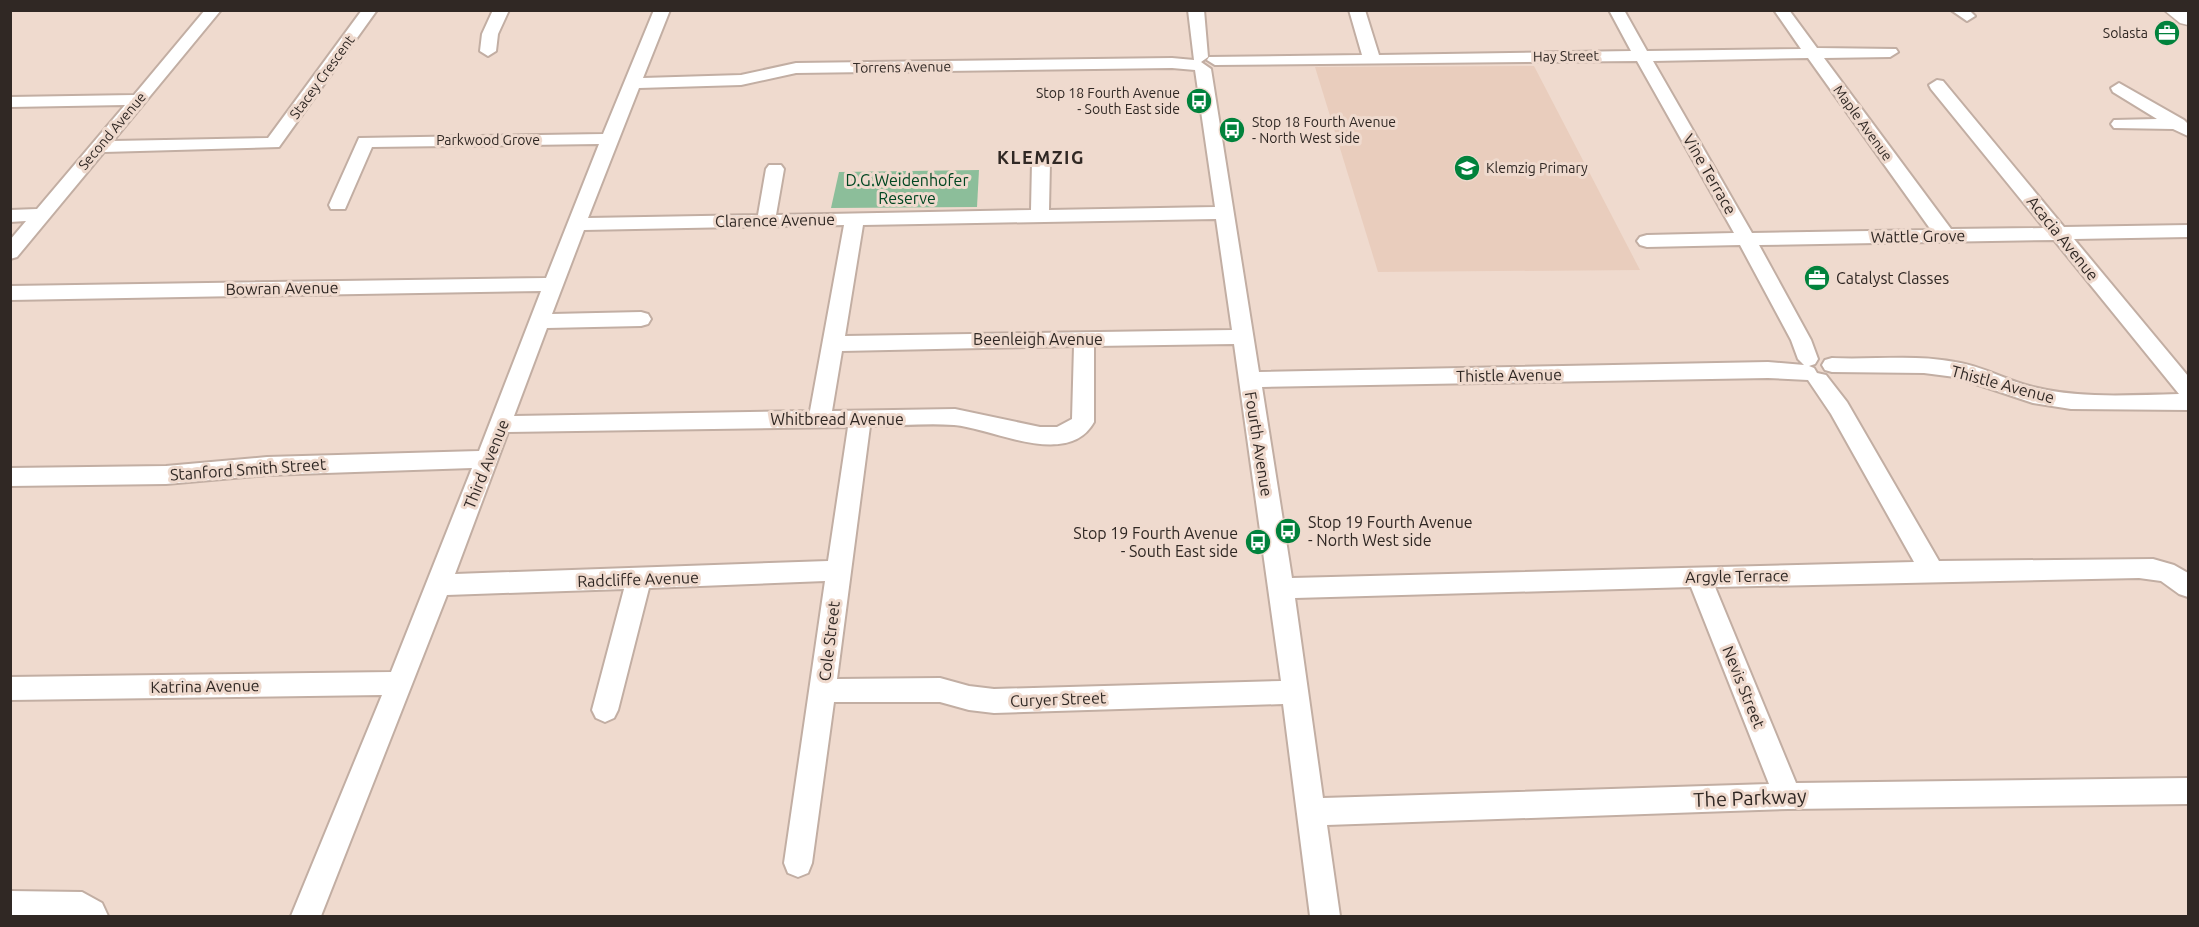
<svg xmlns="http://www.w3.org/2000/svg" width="2199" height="927" viewBox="0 0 2199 927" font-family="Ubuntu,sans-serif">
	<rect width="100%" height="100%" fill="#efdace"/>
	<path fill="#e9cdbd" d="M 1534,66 L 1640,270 L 1378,272 L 1315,67 Z"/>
	<path fill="#8cbe9a" d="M 979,170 L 977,207 L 831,208 L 839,172 Z"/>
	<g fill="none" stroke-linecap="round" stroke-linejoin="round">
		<g stroke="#c2aea3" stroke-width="4">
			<path id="minor" d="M 205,10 L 221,10 L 113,141 L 268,138 L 362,10 L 377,10 L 279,147 L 104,152 L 17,257 L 10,259 L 10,240 L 26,221 L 10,222 L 10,210 L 37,209 L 125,105 L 10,107 L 10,97 L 134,95 Z
				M 493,10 L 509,10 L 498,34 L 496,51 L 488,56 L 480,51 L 482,34 Z
				M 654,10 L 670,10 L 643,78 L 741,75 L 796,63 L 1172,58 L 1194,60 L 1188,10 L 1204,10 L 1208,57 L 1201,62 L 1211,69 L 1259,372 L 1768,362 L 1804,365 L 1798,359 L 1791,340 L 1740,245 L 1647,247 L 1640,245 L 1637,241 L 1640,237 L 1647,235 L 1734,233 L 1637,61 L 1215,65 L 1207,60 L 1209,57 L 1362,55 L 1349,10 L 1365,10 L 1379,55 L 1631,51 L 1609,10 L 1624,10 L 1647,51 L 1801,49 L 1774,10 L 1789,10 L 1817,48 L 1896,49 L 1898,52 L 1890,57 L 1824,58 L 1951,229 L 2044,228 L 1931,89 L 1929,85 L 1937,80 L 1943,81 L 2064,227 L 2188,225 L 2188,237 L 2074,239 L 2188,376 L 2188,410 L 2071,409 L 2033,403 L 1955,377 L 1924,373 L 1832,372 L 1825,370 L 1822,365 L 1825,360 L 1832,358 C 1873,360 1915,354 1955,362 C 1983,366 2007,381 2033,387 C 2081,399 2131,395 2179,394 L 2054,240 L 1759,245 L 1811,340 L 1818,359 L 1815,364 L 1809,366 L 1814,368 L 1817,373 L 1826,375 L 1847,402 L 1939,561 L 2153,559 L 2174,565 L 2188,573 L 2188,597 L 2179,594 L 2161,581 L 2139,578 L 1715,587 L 1796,783 L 2188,778 L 2188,804 L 1788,809 L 1327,825 L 1340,916 L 1310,916 L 1283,704 L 994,713 L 969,710 L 940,702 L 834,702 L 812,863 L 808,873 L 798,877 L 788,873 L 784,863 L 825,581 L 649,588 L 618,710 L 614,718 L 605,722 L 596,718 L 592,710 L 624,589 L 447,595 L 321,916 L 291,916 L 382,695 L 10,700 L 10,677 L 391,672 L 472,468 L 267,475 L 166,484 L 10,486 L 10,468 L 166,466 L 267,457 L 479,451 L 541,291 L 10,300 L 10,286 L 546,278 L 599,144 L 372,147 L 345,209 L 331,209 L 329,205 L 359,138 L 603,134 ZM 1808,58 L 1931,230 L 1752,233 L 1653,61 ZM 1172,68 L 1195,70 L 1215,207 L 1049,210 L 1050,162 L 1047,158 L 1035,158 L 1032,162 L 1031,210 L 776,215 L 784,169 L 781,165 L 769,165 L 766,169 L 758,215 L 588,218 L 639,88 L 741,85 L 796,73 ZM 1216,219 L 1232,330 L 845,336 L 863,225 ZM 844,225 L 810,411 L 514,416 L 547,328 L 641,326 L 648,324 L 651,319 L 648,314 L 641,312 L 552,314 L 584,230 ZM 1234,344 L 1281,681 L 994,689 L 969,686 L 940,678 L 837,679 L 870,426 C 898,426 926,423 954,425 C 992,428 1068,469 1094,422 L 1094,346 ZM 1074,346 L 1072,419 L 1057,427 L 1040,427 L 955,409 L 832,411 L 842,351 ZM 1768,378 L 1808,380 L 1831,414 L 1914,562 L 1292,578 L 1262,387 ZM 848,427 L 828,561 L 455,574 L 508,432 ZM 1691,587 L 1769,784 L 1323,798 L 1295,598 Z
				M 1951,10 L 1969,10 L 1975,16 L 1967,21 Z
				M 2119,83 L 2184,120 L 2188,124 L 2188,136 L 2173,129 L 2114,128 L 2111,124 L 2114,120 L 2157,119 L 2113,92 L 2111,88 Z
				M 10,891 L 82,892 L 102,903 L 108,916 L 10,916 Z"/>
		</g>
		<g stroke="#c2aea3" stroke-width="3">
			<path id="highway" d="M 2164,10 L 2188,10 L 2188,25 L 2180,23 Z"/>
		</g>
		<use href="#minor" fill="#fff" fill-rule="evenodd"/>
		<use href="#highway" fill="#fff" fill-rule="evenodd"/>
	</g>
	<defs>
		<g id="office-disc" transform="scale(1.35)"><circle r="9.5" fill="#01823c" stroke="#efdace"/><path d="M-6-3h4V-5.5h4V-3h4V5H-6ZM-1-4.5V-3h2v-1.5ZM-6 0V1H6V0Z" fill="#fff"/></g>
		<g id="bus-disc" transform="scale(1.35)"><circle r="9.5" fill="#01823c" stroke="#efdace"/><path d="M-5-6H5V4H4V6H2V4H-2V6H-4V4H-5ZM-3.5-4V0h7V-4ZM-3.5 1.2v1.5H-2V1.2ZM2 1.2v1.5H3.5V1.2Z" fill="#fff"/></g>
		<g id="school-disc" transform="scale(1.35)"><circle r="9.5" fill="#01823c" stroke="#efdace"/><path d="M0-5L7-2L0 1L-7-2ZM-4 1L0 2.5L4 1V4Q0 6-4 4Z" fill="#fff"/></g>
	</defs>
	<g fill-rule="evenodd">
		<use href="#office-disc" x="2167" y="33"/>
		<use href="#bus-disc" x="1199" y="101"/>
		<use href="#bus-disc" x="1232" y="130"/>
		<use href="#school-disc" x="1467" y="168"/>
		<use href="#office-disc" x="1817" y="278"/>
		<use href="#bus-disc" x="1288" y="531"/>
		<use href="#bus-disc" x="1258" y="542"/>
	</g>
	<g text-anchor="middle" stroke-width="6" stroke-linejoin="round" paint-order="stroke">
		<g font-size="14" fill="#302824" stroke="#efdace" text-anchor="end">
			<text x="2148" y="38">Solasta</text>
			<text x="1180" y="98">Stop 18 Fourth Avenue<tspan x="1180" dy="16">- South East side</tspan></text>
			<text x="1252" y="127" text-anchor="start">Stop 18 Fourth Avenue<tspan x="1252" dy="16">- North West side</tspan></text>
			<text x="1486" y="173" text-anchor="start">Klemzig Primary</text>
		</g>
		<g font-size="14" fill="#302824" stroke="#efdace">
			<text transform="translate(1566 56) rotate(-1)" y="5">Hay Street</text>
			<text transform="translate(902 67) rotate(-1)" y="5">Torrens Avenue</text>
			<text transform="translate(322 77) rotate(-54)" y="5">Stacey Crescent</text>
			<text transform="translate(1863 123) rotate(54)" y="5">Maple Avenue</text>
			<text transform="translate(112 131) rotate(-50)" y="5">Second Avenue</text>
			<text x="488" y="145">Parkwood Grove</text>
		</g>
		<g font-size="16" fill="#302824" stroke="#efdace">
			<text transform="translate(1710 174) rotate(60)" y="6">Vine Terrace</text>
			<text transform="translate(775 220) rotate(-1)" y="6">Clarence Avenue</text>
			<text transform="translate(1918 236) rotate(-1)" y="6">Wattle Grove</text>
			<text transform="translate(2063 238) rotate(51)" y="6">Acacia Avenue</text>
			<text transform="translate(282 288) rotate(-1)" y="6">Bowran Avenue</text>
			<text x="1038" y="345">Beenleigh Avenue</text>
			<text transform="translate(1509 375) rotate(-1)" y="6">Thistle Avenue</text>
			<text transform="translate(2003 384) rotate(15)" y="6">Thistle Avenue</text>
			<text x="837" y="425">Whitbread Avenue</text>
			<text transform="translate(1259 444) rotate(81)" y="6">Fourth Avenue</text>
			<text transform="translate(486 464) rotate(-68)" y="6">Third Avenue</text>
			<text transform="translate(248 469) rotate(-4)" y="6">Stanford Smith Street</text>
			<text transform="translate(1737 576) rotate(-1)" y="6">Argyle Terrace</text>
			<text transform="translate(638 579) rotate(-2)" y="6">Radcliffe Avenue</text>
			<text transform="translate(829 641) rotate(-83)" y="6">Cole Street</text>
			<text transform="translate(205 686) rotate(-1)" y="6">Katrina Avenue</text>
			<text transform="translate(1744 687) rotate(68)" y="6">Nevis Street</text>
			<text transform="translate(1058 699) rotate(-2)" y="6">Curyer Street</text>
		</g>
		<g font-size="16" fill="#004621" stroke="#efdace">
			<text x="907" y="186">D.G.Weidenhofer<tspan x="907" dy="18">Reserve</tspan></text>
		</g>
		<g font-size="16" fill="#302824" stroke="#efdace" text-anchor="start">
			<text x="1836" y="284">Catalyst Classes</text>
			<text x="1308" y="528">Stop 19 Fourth Avenue<tspan x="1308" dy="18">- North West side</tspan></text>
			<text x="1238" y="539" text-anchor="end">Stop 19 Fourth Avenue<tspan x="1238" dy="18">- South East side</tspan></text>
		</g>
		<g font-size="18" font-weight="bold" letter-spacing="1.5" fill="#302824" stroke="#efdace">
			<text x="1041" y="164">KLEMZIG</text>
		</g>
		<g font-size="20" fill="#302824" stroke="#efdace">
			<text transform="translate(1750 798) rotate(-2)" y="7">The Parkway</text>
		</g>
	</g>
	<rect width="2199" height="927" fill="none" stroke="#302824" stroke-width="24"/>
</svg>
